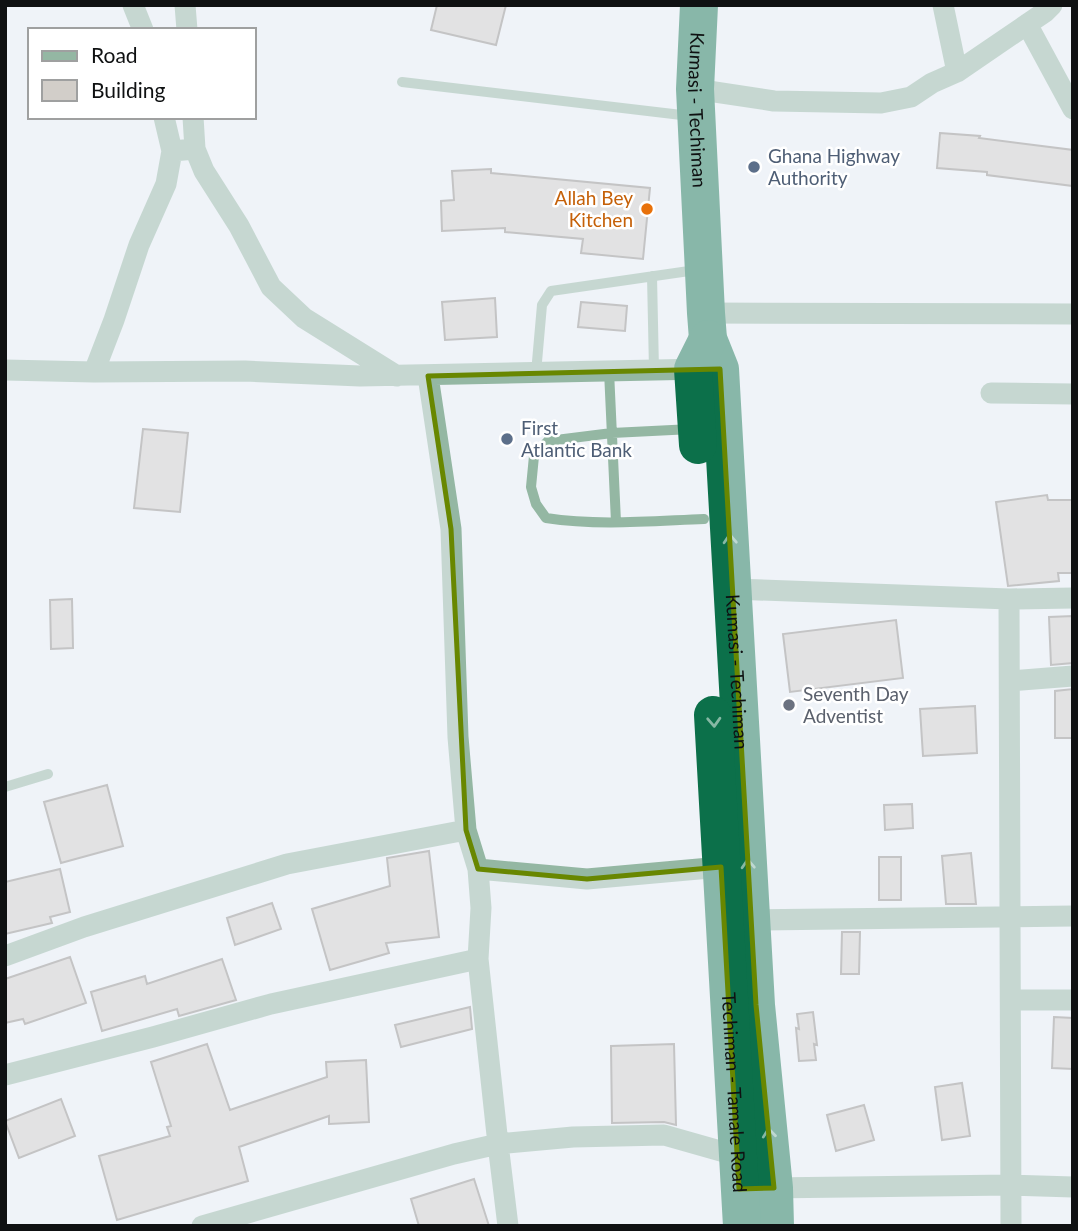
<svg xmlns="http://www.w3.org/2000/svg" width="1078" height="1231" viewBox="0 0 1078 1231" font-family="Lato,sans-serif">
	<rect width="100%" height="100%" fill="#eff3f8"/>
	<path fill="#d2cec9" stroke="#908c87" stroke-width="2" d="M 437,5 L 506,5 L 496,45 L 431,30 Z
		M 940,133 L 980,136 L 979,138 L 1073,150 L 1073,186 L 987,175 L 987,172 L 937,168 Z
		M 491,169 L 491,173 L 650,188 L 643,259 L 581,253 L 583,239 L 505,232 L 505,228 L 442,231 L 441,201 L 454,200 L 452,171 Z
		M 495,298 L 497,337 L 445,340 L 442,302 Z
		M 581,302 L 627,306 L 625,331 L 578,327 Z
		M 143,429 L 188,433 L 180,512 L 134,508 Z
		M 1047,495 L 1048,500 L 1073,500 L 1073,573 L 1058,573 L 1059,581 L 1008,586 L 996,502 Z
		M 72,599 L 73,648 L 51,649 L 50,600 Z
		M 1073,616 L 1073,663 L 1051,665 L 1049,617 Z
		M 896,620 L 903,678 L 790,692 L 783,634 Z
		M 1073,689 L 1073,738 L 1055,738 L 1055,691 Z
		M 975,706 L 977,753 L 923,756 L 920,709 Z
		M 107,785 L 123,846 L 61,863 L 44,802 Z
		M 912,804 L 913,828 L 885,830 L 884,805 Z
		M 429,851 L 439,937 L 386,943 L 389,953 L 330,970 L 312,909 L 390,886 L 387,858 Z
		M 971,853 L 976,904 L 946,904 L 942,856 Z
		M 879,857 L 901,857 L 901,900 L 879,900 Z
		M 60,869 L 70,912 L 50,917 L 52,923 L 5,934 L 5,882 Z
		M 272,903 L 281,929 L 235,945 L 227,918 Z
		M 842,932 L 860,932 L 859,974 L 841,974 Z
		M 70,957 L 86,1003 L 25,1024 L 23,1019 L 5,1023 L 5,979 Z
		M 222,959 L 236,1000 L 179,1016 L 177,1009 L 102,1031 L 91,992 L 145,976 L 147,984 Z
		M 470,1007 L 472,1029 L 401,1047 L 395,1025 Z
		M 813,1012 L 817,1045 L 814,1044 L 816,1060 L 799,1061 L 796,1028 L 799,1029 L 797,1014 Z
		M 1054,1017 L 1073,1018 L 1073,1069 L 1052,1068 Z
		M 207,1044 L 230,1110 L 327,1077 L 326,1062 L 366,1060 L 369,1122 L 329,1124 L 329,1116 L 239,1147 L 248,1181 L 117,1220 L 99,1156 L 170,1136 L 167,1127 L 171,1126 L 151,1062 Z
		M 674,1044 L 676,1125 L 664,1122 L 612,1123 L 611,1046 Z
		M 962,1083 L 970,1136 L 942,1140 L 935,1087 Z
		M 61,1099 L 75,1136 L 19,1158 L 5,1121 Z
		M 864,1105 L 874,1140 L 836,1151 L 827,1115 Z
		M 474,1179 L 489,1226 L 419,1226 L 411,1199 Z"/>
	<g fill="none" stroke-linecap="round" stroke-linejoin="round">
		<path stroke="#94b7a3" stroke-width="10" d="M 402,82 L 690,116
			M 652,276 L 654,370
			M 609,371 L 616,522
			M 536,373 L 542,305 L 551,291 L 696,270
			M 692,429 L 612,433 L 548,441 L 534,456 L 531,487 L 536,504 L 546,518 C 598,526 652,521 704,519
			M 5,787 L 48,774"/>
		<path stroke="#94b7a3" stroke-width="21" d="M 133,5 L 143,30
			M 185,5 L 187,30
			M 943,5 L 957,72
			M 1027,24 L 1073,109
			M 695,89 L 774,101 L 881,103 L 911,97 L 932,83 L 957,72 L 1045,12 L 1052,5
			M 193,117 L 195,149
			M 172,151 L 195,149 L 204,171 L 239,226 L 271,287 L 304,318 L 397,376
			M 706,313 L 1073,314
			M 5,370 L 94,372 L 245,371 L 360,376 L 703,369
			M 94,372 L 114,320 L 139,245 L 166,184 L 172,151 L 164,117
			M 991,393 L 1073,394
			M 733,589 L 1009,599 L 1073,598
			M 1009,599 L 1011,1226
			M 1010,681 L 1073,676
			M 478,869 L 587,879 L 721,867
			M 752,920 L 1073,916
			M 5,956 L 84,927 L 287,864 L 466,830
			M 1011,1000 L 1073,1000
			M 5,1075 L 153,1037 L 271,1004 L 478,959 L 481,908 L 478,869 L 466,830 L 458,737 L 451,529 L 428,376
			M 767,1188 L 1011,1185 L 1073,1187
			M 202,1226 L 454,1154 L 498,1144 L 478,959
			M 508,1226 L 498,1144 L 573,1137 L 664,1135 L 738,1156"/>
		<g stroke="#0c704a" stroke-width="38">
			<path id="s1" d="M 699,5 L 695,89 L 706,313 L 708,339 L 720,369 L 756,1005 L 774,1188 L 775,1226"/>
			<path d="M 698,445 L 693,369 L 708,339"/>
			<path id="s2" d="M 713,715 L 742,1226"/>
		</g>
	</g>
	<defs><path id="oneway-chevron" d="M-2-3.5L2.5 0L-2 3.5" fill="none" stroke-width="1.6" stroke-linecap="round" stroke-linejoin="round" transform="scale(1.75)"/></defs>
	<g stroke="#86b8a4">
		<use href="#oneway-chevron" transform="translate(730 539) rotate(-93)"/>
		<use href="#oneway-chevron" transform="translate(714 722) rotate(87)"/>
		<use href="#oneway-chevron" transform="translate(748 864) rotate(-93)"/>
		<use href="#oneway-chevron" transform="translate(769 1133) rotate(-96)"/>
	</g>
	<path d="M0 0H1078V1231H0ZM 720,369 L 756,1005 L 774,1188 L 739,1189 L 721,867 L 587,879 L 478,869 L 466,830 L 451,529 L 428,376 Z" fill="#eff3f8" fill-opacity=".55" fill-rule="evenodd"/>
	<path fill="none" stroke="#688700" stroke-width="5" stroke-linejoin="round" d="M 720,369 L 756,1005 L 774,1188 L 739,1189 L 721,867 L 587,879 L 478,869 L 466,830 L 451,529 L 428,376 Z"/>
	<g fill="#5c6f8a" stroke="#fff" stroke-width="2.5">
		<circle cx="754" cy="167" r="7"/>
		<circle cx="507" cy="439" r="7"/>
	</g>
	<circle fill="#e8710a" stroke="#fff" stroke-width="2.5" cx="647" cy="209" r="7"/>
	<circle fill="#6b7280" stroke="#fff" stroke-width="2.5" cx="789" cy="705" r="7"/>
	<g text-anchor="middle" stroke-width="5" stroke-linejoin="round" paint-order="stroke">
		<g font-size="19" fill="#0f1112" stroke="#fff">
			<text dy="7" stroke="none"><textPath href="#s1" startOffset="105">Kumasi - Techiman</textPath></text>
			<text dy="7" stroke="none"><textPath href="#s1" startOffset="670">Kumasi - Techiman</textPath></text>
			<text dy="7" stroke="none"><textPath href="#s2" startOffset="378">Techiman - Tamale Road</textPath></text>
		</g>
		<g font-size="19" fill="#4e5e75" stroke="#fff" text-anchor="start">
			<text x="768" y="163">Ghana Highway<tspan x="768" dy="22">Authority</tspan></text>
			<text x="521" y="435">First<tspan x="521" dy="22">Atlantic Bank</tspan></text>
		</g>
		<g font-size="19" fill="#c56008" stroke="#fff" text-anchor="end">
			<text x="633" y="205">Allah Bey<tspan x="633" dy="22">Kitchen</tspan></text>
		</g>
		<g font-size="19" fill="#5b616d" stroke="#fff" text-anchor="start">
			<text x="803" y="701">Seventh Day<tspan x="803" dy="22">Adventist</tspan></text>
		</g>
	</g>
	<rect width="1078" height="1231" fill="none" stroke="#0f1112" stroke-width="14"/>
	<rect x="28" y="28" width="228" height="91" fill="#ffffff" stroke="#9fa0a0" stroke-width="2"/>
	<rect x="42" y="51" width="35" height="10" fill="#94b7a3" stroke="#9fa0a0" stroke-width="2"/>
	<text x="91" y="63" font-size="21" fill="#0f1112">Road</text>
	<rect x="42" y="80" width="35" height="21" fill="#d2cec9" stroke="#9fa0a0" stroke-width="2"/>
	<text x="91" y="98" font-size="21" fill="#0f1112">Building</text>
</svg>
